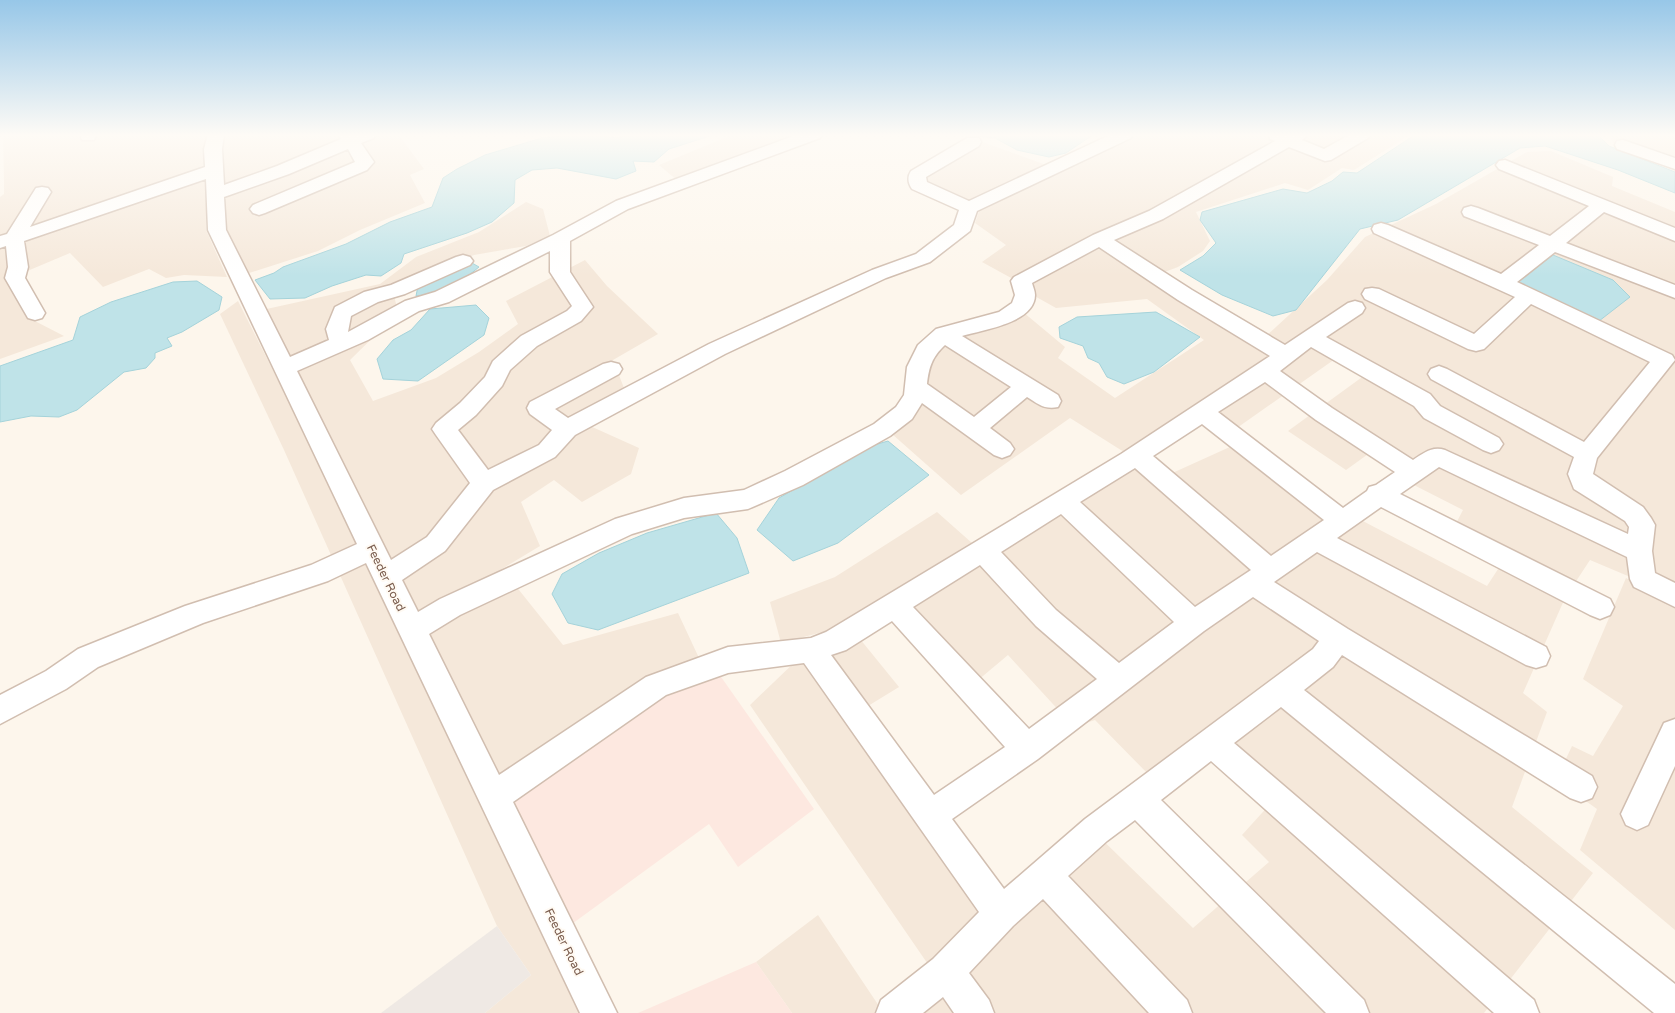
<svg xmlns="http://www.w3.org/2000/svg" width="1675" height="1013" viewBox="0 0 1675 1013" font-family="'Varela Round',sans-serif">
	<rect width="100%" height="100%" fill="#fdf6ec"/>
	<path fill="#f5e8da" d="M 3,134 L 209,134 L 202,170 L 0,238 L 0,197 L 4,194 L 4,182 Z
		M 222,134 L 358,134 L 280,167 L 226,184 L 220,170 L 219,149 Z
		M 381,134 L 398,134 L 424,169 L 410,175 L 425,203 L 360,230 L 318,251 L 246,274 L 223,232 L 219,200 Z
		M 734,134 L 807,134 L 678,181 L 659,165 Z
		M 1132,134 L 1266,134 L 1278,140 L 1152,212 L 1013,279 L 982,262 L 1006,245 L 975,223 L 979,211 L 925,185 L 922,177 L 980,141 L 1057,169 Z
		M 1305,134 L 1408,134 L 1402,140 L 1354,170 L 1342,168 L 1308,190 L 1285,183 L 1196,212 L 1210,241 L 1203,251 L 1178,267 L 1159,274 L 1108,240 Z
		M 1608,134 L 1675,134 L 1675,167 L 1614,144 Z
		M 1551,151 L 1613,177 L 1612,186 L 1675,212 L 1675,590 L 1652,577 L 1648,549 L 1443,454 L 1404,473 L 1371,452 L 1346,470 L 1288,431 L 1365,375 L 1335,359 L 1234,430 L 1210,413 L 1296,358 L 1265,337 L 1327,280 L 1365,237 L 1436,204 L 1527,152 Z
		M 206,177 L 206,230 L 227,277 L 184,275 L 166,278 L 149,269 L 103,287 L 70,253 L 6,280 L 29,318 L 64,336 L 0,359 L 0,246 Z
		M 526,202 L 543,209 L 550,236 L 526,246 L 474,255 L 392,286 L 398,313 L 350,360 L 373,401 L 436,378 L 479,352 L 518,324 L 506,301 L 585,260 L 607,286 L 658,334 L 613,360 L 624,388 L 570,417 L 639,448 L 631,474 L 582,502 L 554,480 L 521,502 L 540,546 L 419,619 L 262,310 L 380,284 L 416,257 L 479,232 Z
		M 1100,244 L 1275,354 L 1124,452 L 1070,418 L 961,495 L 892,434 L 917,411 L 931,361 L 952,336 L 1003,325 L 1023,312 L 1065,347 L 1058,358 L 1115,398 L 1204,340 L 1147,299 L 1056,308 L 1031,294 L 1029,282 Z
		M 238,301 L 309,442 L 590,1013 L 485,1013 L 531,975 L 497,926 L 284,450 L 220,314 Z
		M 1232,446 L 1359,519 L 1487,586 L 1500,566 L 1450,535 L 1463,510 L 1408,482 L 1445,466 L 1628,552 L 1635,579 L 1590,560 L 1565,598 L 1523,693 L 1547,712 L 1512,807 L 1593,873 L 1484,1013 L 792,1013 L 756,962 L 818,915 L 879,1006 L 934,973 L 750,705 L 798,659 L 860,639 L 899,687 L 868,706 L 997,899 L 1087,825 L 1193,928 L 1269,862 L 1242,835 L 1271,803 L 1196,736 L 1148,774 L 1095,720 L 1074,727 L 1008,655 L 977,681 L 906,609 L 1146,458 L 1168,475 Z
		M 937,512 L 972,543 L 849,625 L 781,643 L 770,602 L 835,577 Z
		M 1626,578 L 1675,603 L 1675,930 L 1580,850 L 1597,809 L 1556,780 L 1572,746 L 1593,756 L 1623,706 L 1583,679 Z
		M 515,585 L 563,645 L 678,613 L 699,658 L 498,786 L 418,634 Z"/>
	<path fill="#fde8e0" d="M 719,674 L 814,809 L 738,867 L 709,824 L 565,929 L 502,801 L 659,694 Z
		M 756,962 L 792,1013 L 638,1013 Z"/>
	<path fill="#efe9e4" d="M 497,926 L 531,975 L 485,1013 L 381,1013 Z"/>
	<path fill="#bfe3e8" stroke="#a5d3da" d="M 583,134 L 617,138 L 635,134 L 716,134 L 669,149 L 654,162 L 633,161 L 636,171 L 616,179 L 557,168 L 532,170 L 515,180 L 514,203 L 492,222 L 467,233 L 404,254 L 401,263 L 381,276 L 366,275 L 332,286 L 305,298 L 270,299 L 255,280 L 274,273 L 283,267 L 346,244 L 390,222 L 432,207 L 443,178 L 457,169 L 485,155 L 542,138 Z
		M 972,134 L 1094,134 L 1066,153 L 1049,157 L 1017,150 L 995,138 L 974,136 Z
		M 1416,134 L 1597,134 L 1609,146 L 1675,172 L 1675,193 L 1618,170 L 1545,146 L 1520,148 L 1398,220 L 1360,229 L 1296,310 L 1273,316 L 1222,295 L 1180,270 L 1203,256 L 1216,243 L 1200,220 L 1202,212 L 1283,189 L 1307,193 L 1332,181 L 1343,172 L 1357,173 Z
		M 1553,255 L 1613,280 L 1630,297 L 1599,321 L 1516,283 Z
		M 472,263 L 479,267 C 458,284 445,296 416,296 L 418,286 Z
		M 197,281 L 222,297 L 219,310 L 182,332 L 167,338 L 172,346 L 155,353 L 155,358 L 146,368 L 124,372 L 77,410 L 59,417 L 31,416 L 0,422 L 0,366 L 73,340 L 80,317 L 111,302 L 173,282 Z
		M 476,305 L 489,318 L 484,335 L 418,381 L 383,379 L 377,359 L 393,340 L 411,330 L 430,309 Z
		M 1156,312 L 1200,337 L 1154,372 L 1124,384 L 1107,377 L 1099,363 L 1088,358 L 1083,346 L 1060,338 L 1059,327 L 1077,317 Z
		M 888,441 L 929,475 L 838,543 L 793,561 L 757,530 L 779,498 L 867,447 Z
		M 716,513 L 737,538 L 749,573 L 598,630 L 568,623 L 552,594 L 562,574 L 599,553 L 647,533 Z"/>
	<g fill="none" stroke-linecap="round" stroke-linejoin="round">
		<g stroke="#d1beb0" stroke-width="3">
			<path id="minor" d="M 80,134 L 96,134 L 96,136 L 94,140 L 82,140 Z
				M 208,134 L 224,134 L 222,149 L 224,185 L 277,166 L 341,139 L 338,134 L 376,134 L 374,138 L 361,143 L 374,162 L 367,170 L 265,213 L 259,215 L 253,213 L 250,209 L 253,205 L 355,162 L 348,149 L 289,174 L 224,197 L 226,230 L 290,357 L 329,340 L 326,329 L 335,307 L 364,292 L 391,285 L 456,257 L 463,255 L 470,257 L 473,261 L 470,265 L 405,294 L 378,302 L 351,316 L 348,332 L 405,301 L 435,292 L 553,235 L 616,201 L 799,134 L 822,134 L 820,138 L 628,209 L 570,241 L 570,272 L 593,307 L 581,321 L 537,346 L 510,370 L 502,386 L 476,415 L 458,430 L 488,470 L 539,445 L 552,430 L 530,414 L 527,408 L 530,402 L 603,364 L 611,362 L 619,364 L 622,369 L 619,374 L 555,409 L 568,418 L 709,344 L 872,270 L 916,254 L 954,225 L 959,210 L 912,189 C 908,183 907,177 911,171 L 967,138 L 979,138 L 981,142 L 979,146 L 926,177 L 927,182 L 969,201 L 1112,134 L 1133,134 L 1131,138 L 977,211 L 970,231 L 930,262 L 886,278 L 725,354 L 575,435 L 555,457 L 493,490 L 445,551 L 402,580 L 418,612 L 440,599 L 615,519 L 684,498 L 744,490 L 785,471 L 874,424 L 896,407 L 904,395 L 907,367 L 918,345 L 936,329 L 999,312 L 1012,303 L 1015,295 L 1011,281 L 1014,277 L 1093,235 L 1149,211 L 1275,141 L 1270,139 L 1269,134 L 1308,134 L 1302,140 L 1324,149 L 1351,134 L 1370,134 L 1368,138 L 1331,160 L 1325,161 L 1289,147 L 1163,219 L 1114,240 L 1192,290 L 1285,345 L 1348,303 L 1355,301 L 1362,303 L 1365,308 L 1362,313 L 1326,337 L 1430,394 L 1440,406 L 1499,438 L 1503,444 L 1499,450 L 1491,453 L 1483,450 L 1424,418 L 1414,406 L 1311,347 L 1280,371 L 1332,408 L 1413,460 C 1424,453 1432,446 1445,450 L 1628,534 L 1629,527 L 1625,521 L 1574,489 L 1568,474 L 1574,457 L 1431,379 L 1428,374 L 1431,369 L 1439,366 L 1447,369 L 1584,442 L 1650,362 L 1531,304 L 1484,349 L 1476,351 L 1468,349 L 1365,299 L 1362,294 L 1365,289 L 1372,288 L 1379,289 L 1474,334 L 1515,297 L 1374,233 L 1372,229 L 1374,225 L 1381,223 L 1388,225 L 1501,274 L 1539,245 L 1464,216 L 1462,212 L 1464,208 L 1471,206 L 1478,208 L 1550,236 L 1589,206 L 1499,169 L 1496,165 L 1499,161 L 1505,160 L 1675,228 L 1675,241 L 1604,212 L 1566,243 L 1675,285 L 1675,298 L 1555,252 L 1517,282 L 1672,355 L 1675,360 L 1597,458 L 1593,474 L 1643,507 L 1651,518 L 1655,525 L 1652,551 L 1655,573 L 1675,583 L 1675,607 L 1634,587 L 1630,579 L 1627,557 L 1439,467 L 1400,494 L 1610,599 L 1614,607 L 1610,615 L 1600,619 L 1590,615 L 1381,507 L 1337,538 L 1546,647 L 1550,656 L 1546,665 L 1536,668 L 1526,665 L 1317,552 L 1274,582 L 1348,629 L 1592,776 L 1597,787 L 1592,798 L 1581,802 L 1570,798 L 1342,655 L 1333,667 L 1304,690 L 1675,984 L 1675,1013 L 1654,1013 L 1281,707 L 1234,743 L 1534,1000 L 1539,1013 L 1494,1013 L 1211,761 L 1161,800 L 1364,1000 L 1369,1013 L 1326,1013 L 1135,820 L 1107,841 L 1068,876 L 1187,1000 L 1192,1013 L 1149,1013 L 1043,899 L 1013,926 L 969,973 L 989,1000 L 994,1013 L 954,1013 L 943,997 L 923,1013 L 876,1013 L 881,1000 L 933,959 L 979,912 L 804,663 L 728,673 L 666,695 L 513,802 L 617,1013 L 580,1013 L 366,563 L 328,581 L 203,623 L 98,667 L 66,689 L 0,724 L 0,695 L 46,671 L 78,649 L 185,606 L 311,565 L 357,544 L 208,230 L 206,179 L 24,241 L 28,267 L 25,278 L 45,313 L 42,318 L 35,320 L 28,318 L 5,278 L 8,267 L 6,246 L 0,248 L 0,236 L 7,234 L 36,188 L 42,187 L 48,188 L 51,192 L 30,227 L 205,167 L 204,149 ZM 1099,247 L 1178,300 L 1270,356 L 1121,454 L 826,632 L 811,638 L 728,647 L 646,677 L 499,775 L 429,634 L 460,615 L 632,534 L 684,518 L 748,509 L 803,485 L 890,436 L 912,419 L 922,403 L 994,455 L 1002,458 L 1010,455 L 1014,449 L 1010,443 L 990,428 L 1027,397 C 1038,404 1045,410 1058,407 L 1061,401 L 1058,395 L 962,336 C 982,330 1035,323 1035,295 C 1035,291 1033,287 1032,283 ZM 550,251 L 550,272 L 572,306 L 567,311 L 521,336 L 493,361 L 485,377 L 460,403 L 436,423 L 432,429 L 436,435 L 470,483 L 427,537 L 391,560 L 297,371 L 368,340 L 419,311 L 449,302 ZM 945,345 L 1011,387 L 974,417 L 927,384 C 929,367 932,357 945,345 ZM 1265,382 L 1316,420 L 1395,472 L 1376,485 L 1369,487 L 1367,491 L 1343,508 L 1218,412 ZM 1202,424 L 1324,520 L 1271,556 L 1153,456 ZM 1135,468 L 1251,570 L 1195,607 L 1080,502 ZM 1061,514 L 1174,622 L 1119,663 L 1056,610 L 1001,552 ZM 980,565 L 1036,626 L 1097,679 L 1029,729 L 913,607 ZM 1253,597 L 1319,641 L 1313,649 L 1085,819 L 1004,889 L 952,819 L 1038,759 L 1204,631 ZM 892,621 L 1005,747 L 934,795 L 831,655 L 846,650 Z
				M 1623,140 L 1675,158 L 1675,169 L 1617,149 L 1615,145 L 1617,141 Z
				M 1675,719 L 1675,766 L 1648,825 L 1637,830 L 1626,825 L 1621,814 L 1664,723 Z"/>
		</g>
		<use href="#minor" fill="#fff" fill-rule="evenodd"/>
	</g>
	<linearGradient id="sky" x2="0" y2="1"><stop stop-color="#97c7e8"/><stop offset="0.49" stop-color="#fefbf6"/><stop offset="1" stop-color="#fefbf6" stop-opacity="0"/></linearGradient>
	<rect width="1675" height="276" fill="url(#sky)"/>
	<g text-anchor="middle" stroke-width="4" stroke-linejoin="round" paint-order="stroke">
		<g font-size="12" fill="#7a5c4d" stroke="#fffaf3">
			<text transform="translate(386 578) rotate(64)" y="4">Feeder Road</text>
			<text transform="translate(564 942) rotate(64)" y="4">Feeder Road</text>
		</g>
	</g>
</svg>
